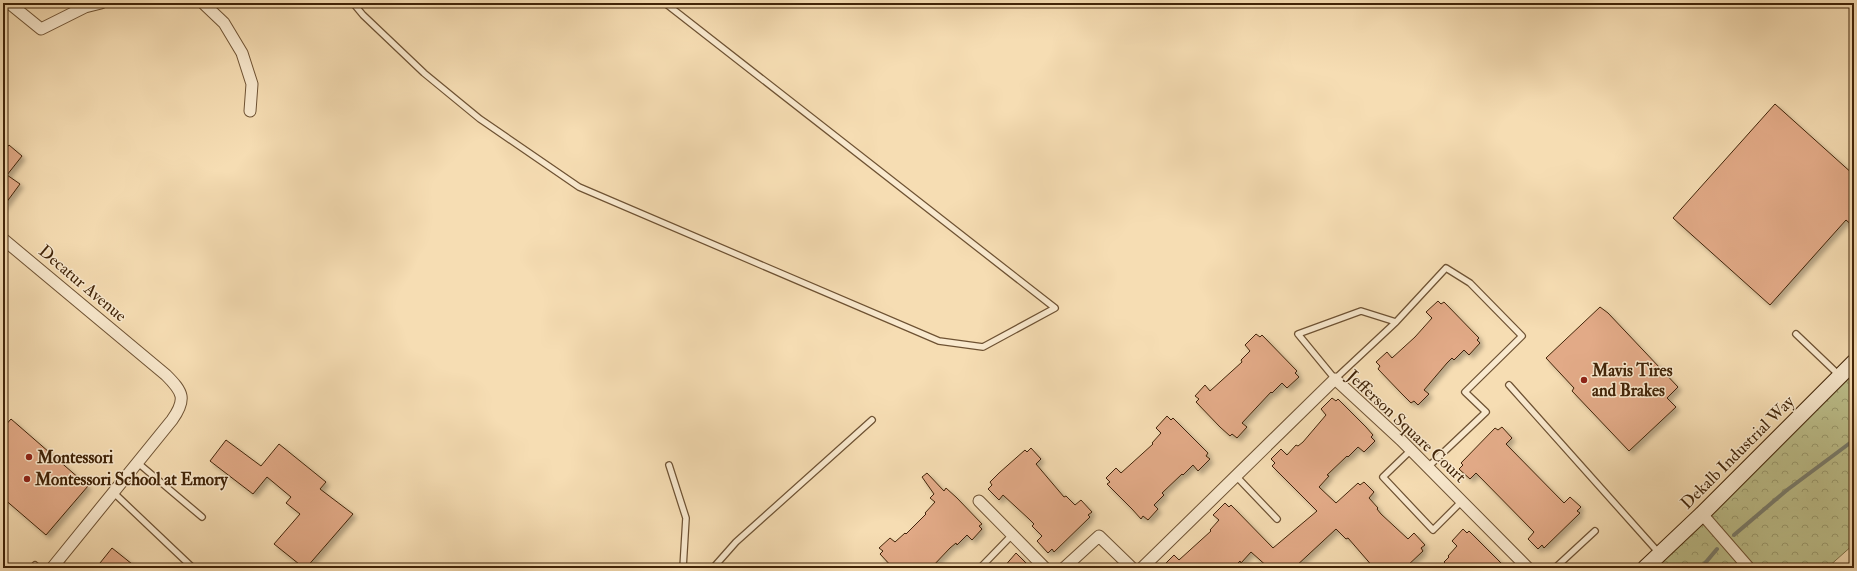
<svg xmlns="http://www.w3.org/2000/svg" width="1857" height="571" viewBox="0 0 1857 571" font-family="'IM FELL Double Pica',serif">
	<defs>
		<pattern id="forest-crowns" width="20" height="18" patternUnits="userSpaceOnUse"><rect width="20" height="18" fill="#bdc08c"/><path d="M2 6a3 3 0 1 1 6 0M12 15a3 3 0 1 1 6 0" fill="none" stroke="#9b9c70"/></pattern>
		<filter id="shadow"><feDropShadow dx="3.5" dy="3.5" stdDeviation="2" flood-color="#0004"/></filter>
	</defs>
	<rect width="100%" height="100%" fill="#f6ddb3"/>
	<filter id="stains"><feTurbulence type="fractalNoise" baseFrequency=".005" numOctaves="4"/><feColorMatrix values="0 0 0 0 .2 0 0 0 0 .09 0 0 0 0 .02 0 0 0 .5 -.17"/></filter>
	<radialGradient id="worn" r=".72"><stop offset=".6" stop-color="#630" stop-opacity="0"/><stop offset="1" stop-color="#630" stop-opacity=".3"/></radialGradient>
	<path fill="url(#forest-crowns)" stroke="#7f724a" d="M 1854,353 L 1854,544 L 1827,568 L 1645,568 Z"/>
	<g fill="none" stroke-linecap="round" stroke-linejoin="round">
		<path stroke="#797e6f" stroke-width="4" d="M 1734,535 L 1787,490 L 1854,440
			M 1701,568 L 1717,549"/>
	</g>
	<path fill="#e2aa87" stroke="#412408" filter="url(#shadow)" d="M 1775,104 L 1854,175 L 1854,227 L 1846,220 L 1770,305 L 1673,218 Z
		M 9,145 L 22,156 L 7,175 L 20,184 L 3,207 L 3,152 Z
		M 1438,301 L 1441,304 L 1444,302 L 1479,338 L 1477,340 L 1480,343 L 1469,355 L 1464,350 L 1454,360 L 1452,358 L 1447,363 L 1424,390 L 1429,394 L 1418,405 L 1414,401 L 1411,403 L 1402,394 L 1378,369 L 1380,366 L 1376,362 L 1387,352 L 1392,358 L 1415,337 L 1432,318 L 1426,312 Z
		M 1600,307 L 1608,313 L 1678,387 L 1667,398 L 1676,407 L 1629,451 L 1572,391 L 1574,388 L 1546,358 Z
		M 1256,334 L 1260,337 L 1262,335 L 1297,371 L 1295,373 L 1299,377 L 1287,388 L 1282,383 L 1272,393 L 1271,392 L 1242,423 L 1247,427 L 1237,438 L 1232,434 L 1230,436 L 1220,427 L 1196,402 L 1199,399 L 1195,396 L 1205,385 L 1210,391 L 1242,362 L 1241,360 L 1250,351 L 1245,345 Z
		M 1332,398 L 1336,401 L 1338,399 L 1366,427 L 1373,435 L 1371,437 L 1375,441 L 1364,452 L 1358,447 L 1348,457 L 1347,456 L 1327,475 L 1329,476 L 1319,487 L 1336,503 L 1358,483 L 1360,485 L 1364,482 L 1374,492 L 1369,498 L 1378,508 L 1377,509 L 1381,514 L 1408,539 L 1414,533 L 1425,545 L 1421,548 L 1423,551 L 1405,568 L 1374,568 L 1348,538 L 1346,539 L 1336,529 L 1294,568 L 1269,568 L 1251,552 L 1241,563 L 1240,561 L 1235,566 L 1232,563 L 1227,568 L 1161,568 L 1174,555 L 1179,560 L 1211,531 L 1210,530 L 1219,520 L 1213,515 L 1225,503 L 1229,507 L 1231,505 L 1273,548 L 1317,511 L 1272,466 L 1275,463 L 1271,459 L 1281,449 L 1287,455 L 1296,445 L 1298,446 L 1303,442 L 1326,415 L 1321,409 Z
		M 1167,416 L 1171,420 L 1173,418 L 1208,453 L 1206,456 L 1210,459 L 1198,471 L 1193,465 L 1183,475 L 1182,474 L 1162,493 L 1164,495 L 1154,505 L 1158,509 L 1148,520 L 1143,516 L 1141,519 L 1132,509 L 1107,484 L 1110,482 L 1106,478 L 1116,468 L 1121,473 L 1153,444 L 1152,443 L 1161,433 L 1156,428 Z
		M 11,419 L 88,486 L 46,535 L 3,498 L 3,428 Z
		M 1502,427 L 1512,438 L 1506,444 L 1564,503 L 1570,497 L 1581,507 L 1577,511 L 1580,513 L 1544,548 L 1542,545 L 1538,549 L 1528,539 L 1534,532 L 1476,473 L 1470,479 L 1459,469 L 1463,465 L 1461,463 L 1495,428 L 1498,430 Z
		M 226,440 L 261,466 L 279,444 L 326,482 L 320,489 L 353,514 L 306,568 L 304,568 L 274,544 L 300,514 L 286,503 L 291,497 L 267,477 L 253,494 L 210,461 Z
		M 1031,448 L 1041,459 L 1036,464 L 1064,497 L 1066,496 L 1075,505 L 1081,500 L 1092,512 L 1088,515 L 1090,517 L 1054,552 L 1052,549 L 1048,553 L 1037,541 L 1042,536 L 1032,526 L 1034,524 L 1029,519 L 1003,495 L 999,500 L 988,489 L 992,485 L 990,482 L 999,473 L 1025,450 L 1027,452 Z
		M 927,473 L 944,491 L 946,488 L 957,498 L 982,524 L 979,526 L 982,529 L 972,540 L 967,535 L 957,545 L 956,543 L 950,548 L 931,568 L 893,568 L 880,554 L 883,551 L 879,548 L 890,538 L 895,542 L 905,533 L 906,534 L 926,514 L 925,513 L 935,502 L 930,498 L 934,494 L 922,477 Z
		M 1463,529 L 1467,533 L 1469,531 L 1506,568 L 1450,568 L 1444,562 L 1449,557 L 1448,556 L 1457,546 L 1452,541 Z
		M 112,548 L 137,568 L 96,568 Z
		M 1016,553 L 1031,568 L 1003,568 Z"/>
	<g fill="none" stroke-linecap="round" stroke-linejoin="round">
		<g stroke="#6e5233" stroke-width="8">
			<path id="service" d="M 353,3 L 363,15 L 424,73 L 480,119 L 579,187 L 939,341 L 983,347 L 1055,308 L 665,3
				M 1396,322 L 1361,311 L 1298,334 L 1335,379 L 1396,322 L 1446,268 L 1470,283 L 1522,336 L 1465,392 L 1486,412 L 1428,467
				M 1796,334 L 1839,375
				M 1509,385 L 1659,553
				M 1411,450 L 1383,477 L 1433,530 L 1462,501
				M 138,463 L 202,517
				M 669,465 L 686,518 L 683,568
				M 1236,476 L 1277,519
				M 114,493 L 193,568
				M 35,565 L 38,568
				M 713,568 L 736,542 L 872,420
				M 980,568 L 1012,535
				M 1555,568 L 1595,531"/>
		</g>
		<g stroke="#6e5233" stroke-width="13">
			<path id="minor" d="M 9,3 L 41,29 L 85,7 L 101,3
				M 203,3 L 224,23 L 242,53 L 252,84 L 250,111
				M 3,239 L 166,375 C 183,392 187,399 172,420 L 52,568
				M 979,501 L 1045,568
				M 1702,514 L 1749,568
				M 1064,568 L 1099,536 L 1132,568
				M 1142,568 L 1335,379 L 1401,440 L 1528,568"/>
		</g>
		<g stroke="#412408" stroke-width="17">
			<path id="secondary" d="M 1645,568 L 1702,514 L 1854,362"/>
		</g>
		<use href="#service" stroke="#f9e9ce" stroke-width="5.5"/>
		<use href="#minor" stroke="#f9e9ce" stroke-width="11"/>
		<use href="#secondary" stroke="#f9e9ce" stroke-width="15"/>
	</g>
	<g fill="#8f2418" stroke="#f9e9ce" stroke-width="1.5">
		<circle cx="1584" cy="380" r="4"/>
		<circle cx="29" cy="457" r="4"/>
		<circle cx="27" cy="479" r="4"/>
	</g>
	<g text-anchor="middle" stroke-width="3" stroke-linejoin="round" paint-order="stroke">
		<g font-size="17" fill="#412408" stroke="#f9e9ce">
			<text transform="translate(83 283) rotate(40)" y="6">Decatur Avenue</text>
			<text transform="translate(1407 426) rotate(43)" y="6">Jefferson Square Court</text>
			<text transform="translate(1737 452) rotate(-45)" y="6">Dekalb Industrial Way</text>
		</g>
		<g font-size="17" font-weight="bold" fill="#412408" stroke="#f9e9ce" text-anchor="start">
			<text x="1592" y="376">Mavis Tires<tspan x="1592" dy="20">and Brakes</tspan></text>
			<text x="37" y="463">Montessori</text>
			<text x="35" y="485">Montessori School at Emory</text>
		</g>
	</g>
	<rect width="1857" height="571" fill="none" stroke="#f6ddb3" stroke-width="16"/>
	<rect x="4" y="4" width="1849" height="563" fill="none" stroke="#412408" stroke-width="2"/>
	<rect x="8" y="8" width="1841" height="555" fill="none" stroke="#412408"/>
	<rect width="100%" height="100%" filter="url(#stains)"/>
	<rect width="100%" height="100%" fill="url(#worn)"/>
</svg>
